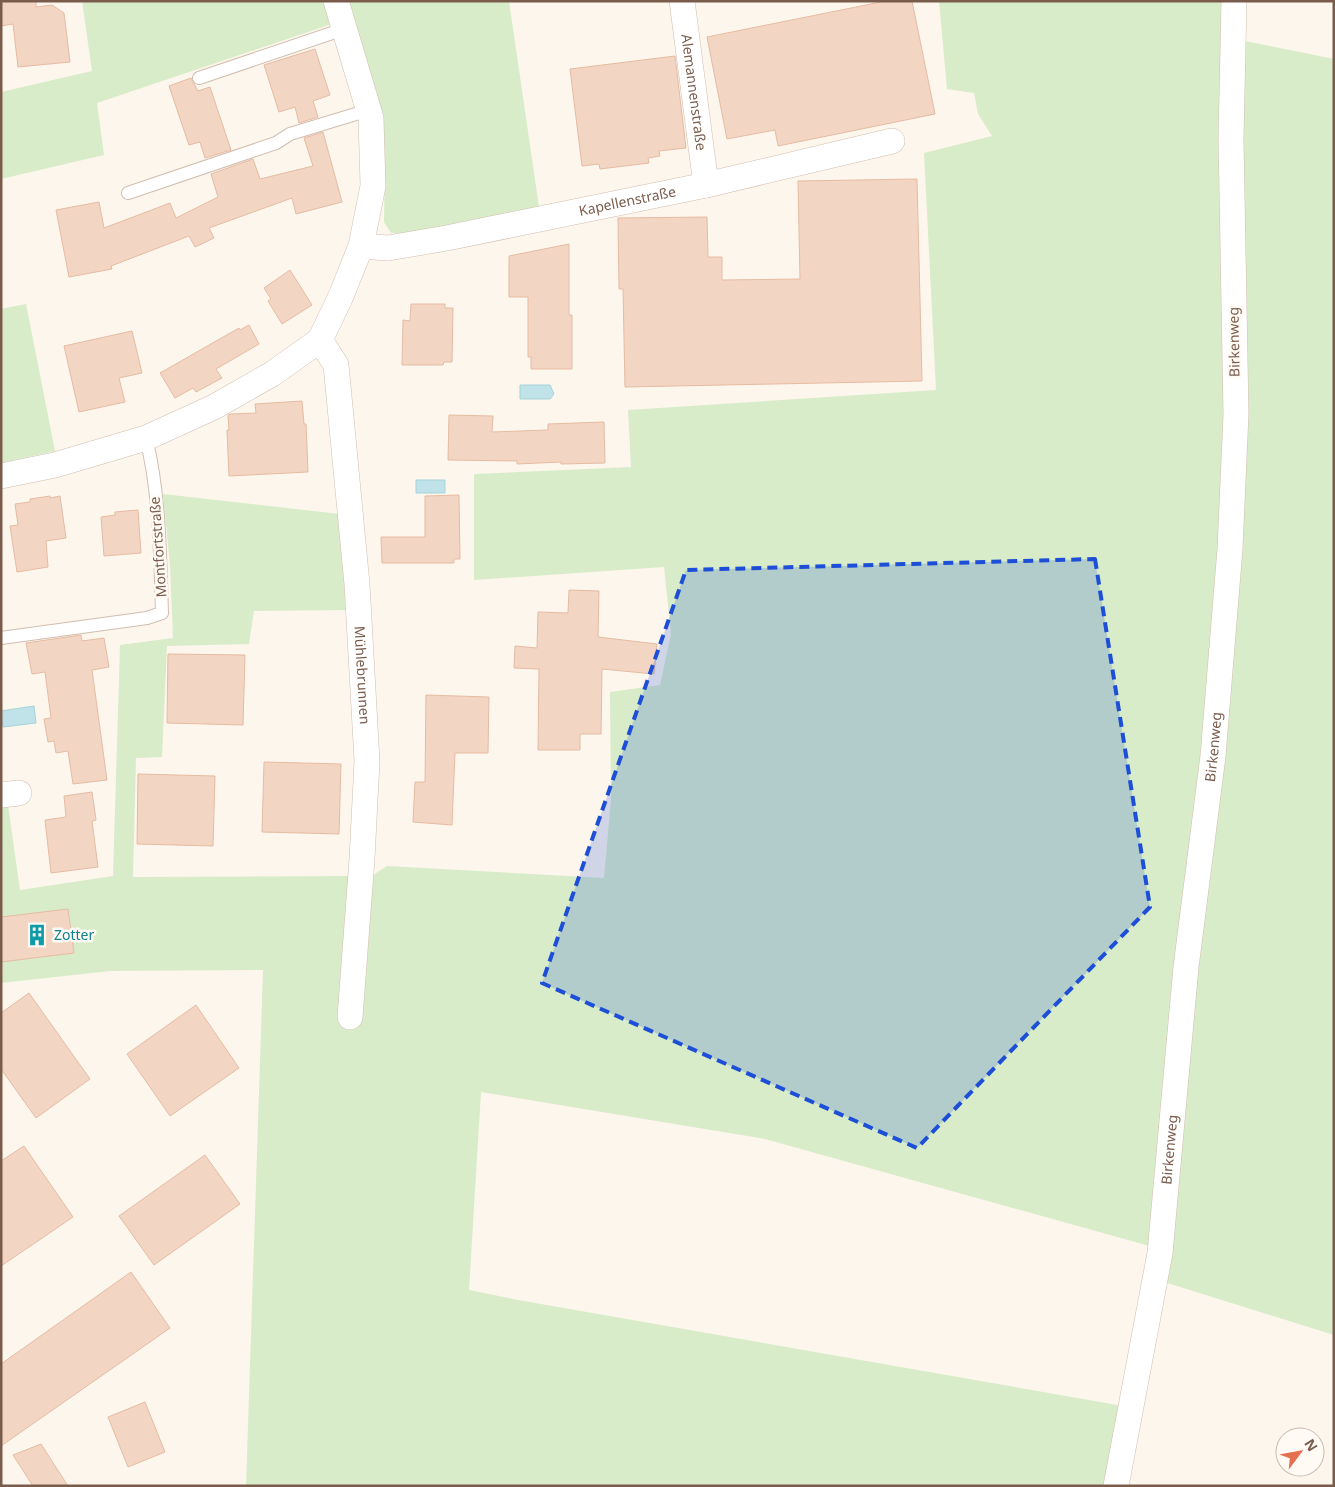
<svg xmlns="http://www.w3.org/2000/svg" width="1335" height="1487" viewBox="0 0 1335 1487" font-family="'Noto Sans',sans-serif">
	<rect width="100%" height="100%" fill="#fdf6ec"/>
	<path fill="#d8ecc9" d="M 82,1 L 325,1 L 332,24 L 97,103 L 104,155 L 1,179 L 1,92 L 92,71 Z
		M 347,1 L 509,1 L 539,207 L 404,234 L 391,233 L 384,222 L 385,154 L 376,98 Z
		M 939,1 L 1228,1 L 1228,54 L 1240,53 L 1240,40 L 1334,59 L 1334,1335 L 1161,1281 L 1176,1157 L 1197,941 L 1219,756 L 1232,600 L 1240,450 L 1239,129 L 1221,139 L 1229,398 L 1218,610 L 1197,838 L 1169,1101 L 1161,1154 L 1153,1247 L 765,1139 L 481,1092 L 469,1290 L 518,1300 L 1123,1406 L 1111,1486 L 246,1486 L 263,970 L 110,971 L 1,983 L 1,806 L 8,805 L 20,890 L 113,876 L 120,645 L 173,638 L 170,565 L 163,494 L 340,514 L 347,610 L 254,611 L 249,644 L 167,646 L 162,757 L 136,758 L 133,877 L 350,876 L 343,1026 L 356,1027 L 367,879 L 387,866 L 604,878 L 611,799 L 610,692 L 660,685 L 671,634 L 664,567 L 474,580 L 474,474 L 631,467 L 628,410 L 936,390 L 924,153 L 992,136 L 978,114 L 974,93 L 947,89 Z
		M 26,304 L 55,451 L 1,463 L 1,309 Z"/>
	<path fill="#bfe3e8" stroke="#a5d3da" d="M 520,385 L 550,385 L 554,394 L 550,399 L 520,399 Z
		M 416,480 L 445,480 L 445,493 L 416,493 Z
		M 34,706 L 36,723 L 3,727 L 1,711 Z"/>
	<path fill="#f3d5c3" stroke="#e6bba3" d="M 1,1 L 36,1 L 36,7 L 52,5 L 64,13 L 70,62 L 18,67 L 13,24 L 1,26 Z
		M 886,1 L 912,1 L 935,114 L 778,146 L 775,130 L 727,139 L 707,37 Z
		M 315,49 L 330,95 L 313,101 L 318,117 L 299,123 L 295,107 L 279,112 L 264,65 Z
		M 675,56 L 686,148 L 659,151 L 660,156 L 648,158 L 649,163 L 600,169 L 599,164 L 582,166 L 570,69 Z
		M 191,78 L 198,91 L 210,87 L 231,150 L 205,158 L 200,142 L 189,145 L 169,86 Z
		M 323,132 L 342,202 L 296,214 L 292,198 L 209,228 L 214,238 L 195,247 L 189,236 L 111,266 L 112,269 L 69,277 L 56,210 L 99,202 L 104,228 L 170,203 L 176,218 L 218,197 L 211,174 L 253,159 L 260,179 L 313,166 L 304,138 Z
		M 917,179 L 922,381 L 625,387 L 623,289 L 619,289 L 618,218 L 707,217 L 708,257 L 722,257 L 722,280 L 800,279 L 798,181 Z
		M 569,244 L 569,315 L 572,315 L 572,369 L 531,369 L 531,357 L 528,357 L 528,297 L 509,297 L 509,256 Z
		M 290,270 L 312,305 L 282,324 L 268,301 L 271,299 L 264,288 Z
		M 411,304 L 445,304 L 445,308 L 453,308 L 452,362 L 444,362 L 443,365 L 402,365 L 403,320 L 410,321 Z
		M 249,325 L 259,344 L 216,369 L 222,378 L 196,392 L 193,388 L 175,398 L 160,373 L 239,328 L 240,330 Z
		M 132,331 L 142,373 L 119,378 L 125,402 L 79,412 L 64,346 Z
		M 302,401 L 304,424 L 306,424 L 308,472 L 229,476 L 227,430 L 229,430 L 228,415 L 231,414 L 256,413 L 255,404 Z
		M 449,415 L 493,416 L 492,432 L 548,430 L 548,424 L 604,422 L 605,463 L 561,464 L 561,462 L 517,464 L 517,461 L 448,460 Z
		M 459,495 L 460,559 L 454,559 L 454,563 L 382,563 L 381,537 L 425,537 L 425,496 Z
		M 50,496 L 50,498 L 60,496 L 66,538 L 46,541 L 48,567 L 17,572 L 10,526 L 18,525 L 15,504 L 30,502 L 30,499 Z
		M 138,510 L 141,553 L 104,556 L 101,517 L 115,515 L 115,512 Z
		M 569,590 L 599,591 L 598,637 L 657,644 L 654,674 L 602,669 L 601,734 L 580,734 L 580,750 L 538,750 L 539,669 L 514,668 L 515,646 L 537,648 L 538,612 L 568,613 Z
		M 81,635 L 82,641 L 104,638 L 109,667 L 92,670 L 107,780 L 73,784 L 68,751 L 56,753 L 54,741 L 48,742 L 44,719 L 51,718 L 45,672 L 32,674 L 26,643 Z
		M 168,654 L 245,655 L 243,725 L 167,723 Z
		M 426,695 L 489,697 L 488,753 L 455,753 L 452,825 L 413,822 L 415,782 L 425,782 Z
		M 264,762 L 341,764 L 339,834 L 262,832 Z
		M 138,774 L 215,776 L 213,846 L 137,844 Z
		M 92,792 L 96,820 L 92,821 L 98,867 L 51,873 L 45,820 L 66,817 L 64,796 Z
		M 68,909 L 74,953 L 1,962 L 1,917 Z
		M 29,993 L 90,1079 L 36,1118 L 1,1069 L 1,1013 Z
		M 196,1005 L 239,1068 L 170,1116 L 127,1054 Z
		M 24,1146 L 73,1217 L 1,1266 L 1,1161 Z
		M 205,1155 L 240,1204 L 154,1265 L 119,1216 Z
		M 131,1272 L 170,1328 L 1,1446 L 1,1364 Z
		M 145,1402 L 165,1452 L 128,1467 L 108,1417 Z
		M 41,1444 L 68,1486 L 33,1486 L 13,1455 Z"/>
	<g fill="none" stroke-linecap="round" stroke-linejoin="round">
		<g stroke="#d1beb0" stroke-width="14">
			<path id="lane" d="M 199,78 L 344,29
				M 128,193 L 276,143 L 290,134 L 369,110
				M 1,638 L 147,618 L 162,613 C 160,555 160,494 146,438"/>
		</g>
		<g stroke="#d1beb0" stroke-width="26">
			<g id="street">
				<path id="s1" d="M 682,1 L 706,185"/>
				<path id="s2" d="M 361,246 L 388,248 L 447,238 L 706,185 L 892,141"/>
				<path id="s3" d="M 320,340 L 336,365 L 357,584 L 367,761 L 362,859 L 350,1017"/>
				<path d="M 1,476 L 55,465 L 146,438 L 214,407 L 272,374 L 320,340 L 341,296 L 361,246 L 373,186 L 371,118 L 336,1"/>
				<path d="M 1,795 L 19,793"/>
				<path id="s4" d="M 1116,1486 L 1160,1253 L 1186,967 L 1213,756 L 1230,549 L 1236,414 L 1231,139 L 1234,1"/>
			</g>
		</g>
		<use href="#lane" stroke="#fff" stroke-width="12"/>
		<use href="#street" stroke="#fff" stroke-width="25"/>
	</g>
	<path fill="#1d4ed8" fill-opacity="0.2" stroke="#1d4ed8" stroke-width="4" stroke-dasharray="10 6" stroke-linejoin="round" d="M 1095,559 L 1150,907 L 917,1148 L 542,983 L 686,570 Z"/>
	<defs>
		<g id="building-bare" transform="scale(1.725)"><path d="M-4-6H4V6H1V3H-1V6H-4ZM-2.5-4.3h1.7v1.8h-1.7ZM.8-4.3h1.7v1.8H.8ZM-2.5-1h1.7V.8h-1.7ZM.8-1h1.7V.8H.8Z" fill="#0f9aa8" stroke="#fffaf3" stroke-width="2.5" paint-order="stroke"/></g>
	</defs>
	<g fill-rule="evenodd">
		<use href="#building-bare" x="37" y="935"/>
	</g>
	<g text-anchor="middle" stroke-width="5" stroke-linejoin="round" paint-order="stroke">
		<g font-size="14" fill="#7a5c4d" stroke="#fffaf3">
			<text dy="5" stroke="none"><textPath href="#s1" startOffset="92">Alemannenstraße</textPath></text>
			<text dy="5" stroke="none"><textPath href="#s2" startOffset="271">Kapellenstraße</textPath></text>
			<text transform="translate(1234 342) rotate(-91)" y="5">Birkenweg</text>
			<text transform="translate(158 547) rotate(-94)" y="5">Montfortstraße</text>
			<text dy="5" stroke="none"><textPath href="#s3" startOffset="341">Mühlebrunnen</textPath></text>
			<text dy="5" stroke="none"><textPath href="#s4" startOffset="746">Birkenweg</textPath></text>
			<text dy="5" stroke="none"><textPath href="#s4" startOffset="341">Birkenweg</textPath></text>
		</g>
		<g font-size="14" fill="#0d838f" stroke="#fffaf3" text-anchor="start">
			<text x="54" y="940">Zotter</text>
		</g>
	</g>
	<rect width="1335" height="1487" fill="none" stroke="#7a5c4d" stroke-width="5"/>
	<g transform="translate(1300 1452) rotate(58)"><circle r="24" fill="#fffaf3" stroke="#cabbb1"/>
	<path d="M0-4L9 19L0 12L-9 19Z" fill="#e76f51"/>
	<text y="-8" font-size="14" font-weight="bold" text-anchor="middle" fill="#7a5c4d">N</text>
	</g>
</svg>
